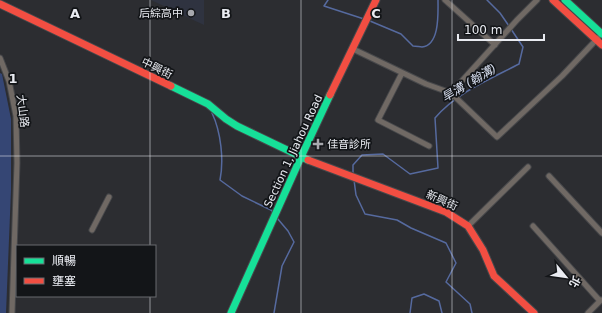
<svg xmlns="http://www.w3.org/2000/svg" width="602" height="313" viewBox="0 0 602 313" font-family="'DejaVu Sans','Noto Sans TC',sans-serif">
	<rect width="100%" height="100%" fill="#2c2d31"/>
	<path fill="#2f3340" d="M 151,0 L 204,0 L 204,25 Z"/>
	<path fill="#354674" d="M 0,73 L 2,74 L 11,119 L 11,190 L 6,313 L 0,313 Z"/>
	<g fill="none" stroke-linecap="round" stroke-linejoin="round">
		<path stroke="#566a9f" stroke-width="1.5" d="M 328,0 L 324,6 L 364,19
			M 487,0 L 500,13 L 509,26
			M 370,21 L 401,34 L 413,46 C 416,46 420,47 422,47 C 440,45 438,13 438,0
			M 212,113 C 221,132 224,160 220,180 L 242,196 L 271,210 L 274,213
			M 353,174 L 353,165 L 362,155 L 383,154 L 410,174 L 438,168 L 435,118 C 456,93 490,79 519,64 L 523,47 L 511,29
			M 354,180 L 356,195 L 365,214 L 397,220 L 411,228 L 446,243 L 456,263 L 446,282 L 470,304 L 472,313
			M 274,313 L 282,266 L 294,242 L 288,231 L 277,218
			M 410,313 L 412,298 L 424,294 L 439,301 L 442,313"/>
		<g stroke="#47484b" stroke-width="7">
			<path id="street" d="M 445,0 L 495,45
				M 353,49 L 426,84 L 451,93 L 497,137 L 562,76 L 598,38
				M 0,58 L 9,81 L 16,116 L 17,163 L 12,313
				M 402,73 L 378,120 L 429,146
				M 451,93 L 517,20 L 537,0
				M 549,176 L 602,233
				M 468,226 L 528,167
				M 533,226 L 600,301
				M 92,230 L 109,197
				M 588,313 L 601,300"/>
		</g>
		<g stroke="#47484b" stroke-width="9">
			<path id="fast" d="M 565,0 L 602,34
				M 171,86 L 208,104 L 226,119 L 237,126 L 308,160
				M 231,313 L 301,157 L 330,95"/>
		</g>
		<g stroke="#47484b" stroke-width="9">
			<path id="jam" d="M 553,0 L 602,45
				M 0,4 L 171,86
				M 330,95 L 376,0
				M 308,160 L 446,212 L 468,226 L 483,250 L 494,276 L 534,313"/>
		</g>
		<use href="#street" stroke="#706964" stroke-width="5"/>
		<use href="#fast" stroke="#16e098" stroke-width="7"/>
		<use href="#jam" stroke="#f24e42" stroke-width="7"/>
	</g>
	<path fill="none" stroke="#e9ebf1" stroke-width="1" stroke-opacity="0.55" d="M 150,0 L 150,246M 301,0 L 301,313M 452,0 L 452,313M 0,156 L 602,156M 150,296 L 150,313"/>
	<g fill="#a7a8ae" stroke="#131518" stroke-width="1.5">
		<circle cx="191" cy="13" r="4"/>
		<path d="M316 138h4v4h4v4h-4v4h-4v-4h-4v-4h4z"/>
	</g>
	<g text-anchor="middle" stroke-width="3.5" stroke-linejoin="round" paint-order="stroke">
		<g font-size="11" fill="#e9ebf1" stroke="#131518" text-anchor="end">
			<text x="183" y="17">后綜高中</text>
			<text x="327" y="148" text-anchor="start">佳音診所</text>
		</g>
		<g font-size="11" fill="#e9ebf1" stroke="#131518">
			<text transform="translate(157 68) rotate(26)" y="4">中興街</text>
			<text transform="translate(23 111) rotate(83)" y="4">大山路</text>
			<text transform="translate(293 151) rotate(-65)" y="4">Section 1, Jiahou Road</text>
			<text transform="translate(442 200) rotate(24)" y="4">新興街</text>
		</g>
		<g font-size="12" font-style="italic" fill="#d7deef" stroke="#131518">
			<text transform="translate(469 83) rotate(-31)" y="4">旱溝 (翰溝)</text>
		</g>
	</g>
	<g font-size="13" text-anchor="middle" font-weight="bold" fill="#e9ebf1" stroke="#131518" stroke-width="3.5" stroke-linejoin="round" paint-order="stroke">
		<text x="75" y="18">A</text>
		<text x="226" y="18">B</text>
		<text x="376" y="18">C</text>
		<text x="13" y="83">1</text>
	</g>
	<rect x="16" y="245" width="140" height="52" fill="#131518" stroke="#696b6f"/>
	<rect x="24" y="258" width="20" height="6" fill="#16e098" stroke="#696b6f"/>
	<text x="52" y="265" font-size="12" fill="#e9ebf1">順暢</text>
	<rect x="24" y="278" width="20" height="6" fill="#f24e42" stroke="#696b6f"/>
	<text x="52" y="285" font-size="12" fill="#e9ebf1">壅塞</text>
	<g transform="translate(566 277) rotate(119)" stroke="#131518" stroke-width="3" paint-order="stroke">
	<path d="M0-3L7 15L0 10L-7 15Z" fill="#e9ebf1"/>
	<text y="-6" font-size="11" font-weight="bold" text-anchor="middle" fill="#e9ebf1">北</text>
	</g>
	<path d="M458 34v6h86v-6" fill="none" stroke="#e9ebf1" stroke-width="2"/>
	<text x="464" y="34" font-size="12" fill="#e9ebf1" stroke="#131518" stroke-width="3" paint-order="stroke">100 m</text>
</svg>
